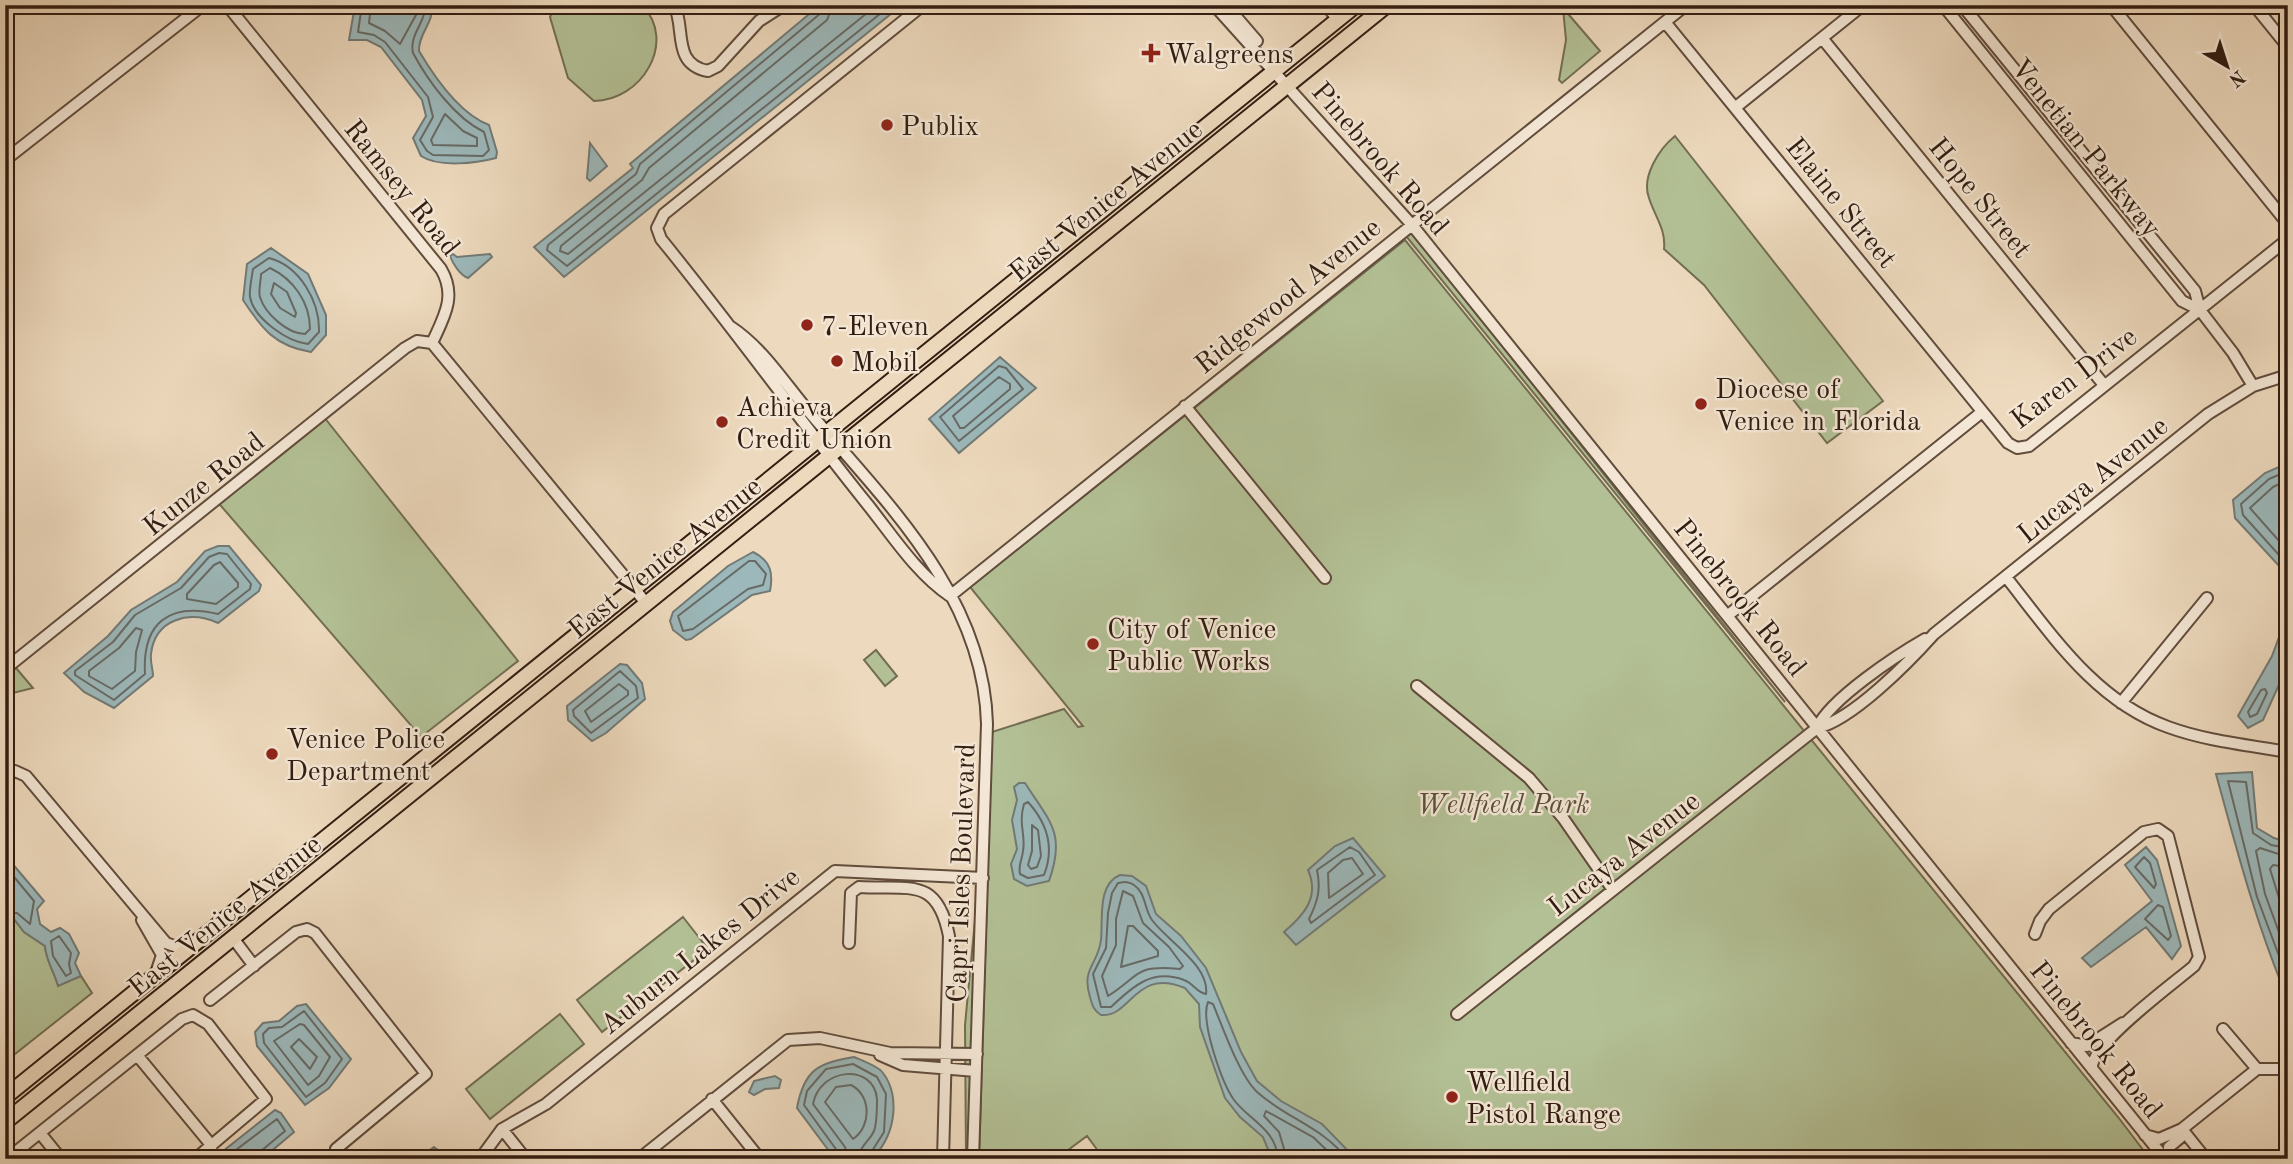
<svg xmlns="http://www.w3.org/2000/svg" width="2293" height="1164" viewBox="0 0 2293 1164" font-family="'Old Standard TT',serif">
	<rect width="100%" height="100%" fill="#edd9bd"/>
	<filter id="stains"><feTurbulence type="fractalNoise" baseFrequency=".00286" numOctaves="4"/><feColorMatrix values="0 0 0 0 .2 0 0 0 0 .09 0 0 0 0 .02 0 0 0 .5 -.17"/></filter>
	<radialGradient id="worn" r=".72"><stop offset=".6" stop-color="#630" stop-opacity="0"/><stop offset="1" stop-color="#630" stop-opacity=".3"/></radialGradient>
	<path fill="#b3c095" stroke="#726e53" stroke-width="2" d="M 555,5 L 642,5 C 678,42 641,101 594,101 L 568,78 L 550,17 Z
		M 1563,8 L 1600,51 L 1562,83 L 1559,80 L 1566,40 Z
		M 1675,136 L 1883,401 L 1827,443 L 1704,285 L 1664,249 C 1666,229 1655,217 1649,198 C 1641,177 1659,149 1675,136 Z
		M 1409,229 L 1785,702 L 1406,236 Z
		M 1405,240 L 2118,1117 L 2150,1159 L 1104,1159 L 1087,1136 L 1056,1159 L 979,1159 L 992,732 L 1064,709 L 1078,727 L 1083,726 L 970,587 Z
		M 320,412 L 518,661 L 421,737 L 215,499 Z
		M 876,650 L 897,676 L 885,686 L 864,660 Z
		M 16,668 L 33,688 L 5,695 L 5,677 Z
		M 977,899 L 968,1159 L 966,1159 L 965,1025 Z
		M 683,917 L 708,949 L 602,1032 L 577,1000 Z
		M 14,919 L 24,932 L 45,946 C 46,961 54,971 58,985 L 81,976 L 92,993 L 5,1062 L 5,920 Z
		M 560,1014 L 584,1044 L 490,1119 L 466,1089 Z"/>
	<path fill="#9cb8ba" stroke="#727a76" stroke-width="2" d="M 355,5 L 432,5 C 434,23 418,34 419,51 C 435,78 460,114 489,125 L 497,152 L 496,158 C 477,163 439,168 421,156 L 413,138 L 426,116 L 422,100 L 381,47 L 367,40 L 349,40 Z
		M 820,5 L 902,5 L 564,277 L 534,247 L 633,168 L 630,164 Z
		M 590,143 L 607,166 L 590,181 L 587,178 Z
		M 271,248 L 308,274 L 326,315 L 326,335 L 311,352 C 275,346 262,329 243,300 L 247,264 Z
		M 453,254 L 457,257 L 490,254 L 492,257 L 468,278 C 460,275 453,264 450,256 Z
		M 1000,357 L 1036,388 L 959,453 L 929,419 Z
		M 2288,463 L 2288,583 L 2281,568 L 2235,518 L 2233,500 L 2265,473 Z
		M 218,546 L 229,546 L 261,585 L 259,591 L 218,623 C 189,610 155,619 151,654 C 150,662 153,669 153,676 L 114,708 L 84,692 L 64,673 L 108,636 L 131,610 L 177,582 L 205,551 Z
		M 753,552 C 772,561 773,575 770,591 L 752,595 L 691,639 L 686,640 L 673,630 L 670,621 L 673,612 L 728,566 Z
		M 2288,613 L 2288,665 L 2263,720 L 2248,728 L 2238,716 L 2272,656 Z
		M 620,664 L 627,665 L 642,683 L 645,699 L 606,733 L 592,741 L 568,720 L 567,706 Z
		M 2252,772 L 2257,828 L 2274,838 L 2288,842 L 2288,992 L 2284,990 C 2255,920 2236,847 2216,774 Z
		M 1019,783 L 1025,783 C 1050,822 1066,833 1049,881 L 1027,886 L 1014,879 L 1011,864 L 1017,849 L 1012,820 L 1017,800 L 1014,787 Z
		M 1353,838 L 1385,876 L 1296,945 L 1284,932 C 1304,915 1320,897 1308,870 L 1335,846 Z
		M 2146,847 L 2157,860 L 2181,946 L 2172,959 L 2146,927 L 2091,967 L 2082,958 L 2152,901 L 2125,865 Z
		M 5,855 L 44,901 L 37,909 L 40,924 L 51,932 L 60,928 L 69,934 L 79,953 L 75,963 L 81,976 L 58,986 C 54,971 46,961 45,946 L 24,932 L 14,919 L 5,920 Z
		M 1120,875 L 1132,876 L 1146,886 L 1156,914 L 1181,936 L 1206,968 L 1241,1052 L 1257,1081 L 1281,1101 L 1322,1124 L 1356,1159 L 1272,1159 L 1263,1137 L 1240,1117 L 1225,1098 L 1200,1027 L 1199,1004 L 1185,988 C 1135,967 1131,1018 1101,1015 C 1094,1011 1092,1005 1090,997 C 1081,968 1098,965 1101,940 C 1103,920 1097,884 1120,875 Z
		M 306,1004 L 351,1059 L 329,1088 L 305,1105 L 257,1046 L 255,1032 L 263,1023 L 279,1021 L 297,1006 Z
		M 854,1057 C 863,1061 878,1066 883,1073 C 902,1097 894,1142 870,1159 L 835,1159 L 797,1108 C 804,1069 819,1063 854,1057 Z
		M 775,1076 L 781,1080 L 779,1088 L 765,1089 L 754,1095 L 749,1092 L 754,1081 Z
		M 275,1110 L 281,1113 L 294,1132 L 262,1159 L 213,1159 Z
		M 434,1147 L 450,1159 L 417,1159 Z"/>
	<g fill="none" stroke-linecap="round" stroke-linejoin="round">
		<path stroke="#676a66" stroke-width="2" d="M 362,5 L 358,32 L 374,35 L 385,42 L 428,97 L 433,117 L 420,140 L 427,151 L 433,155 L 483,156 L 489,150 L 484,132 C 455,118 428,81 413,53 C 409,35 425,23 426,5
			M 371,5 L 369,23 L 385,31 L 400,44 L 416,15 L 417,5
			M 824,5 L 821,13 L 640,164 L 636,174 L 548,245 L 547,250 L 567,266 L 891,5
			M 833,5 L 827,20 L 649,168 L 642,180 L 561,246 L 560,251 L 568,254 L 877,5
			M 445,114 L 463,131 L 477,138 L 477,146 L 433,145 L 431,140 Z
			M 269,258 C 300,266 320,302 319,332 L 308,344 C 288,342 254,319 250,297 C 249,289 252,277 253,269 Z
			M 270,268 C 293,279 310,302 310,329 L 305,334 C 288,334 265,314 260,297 C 258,291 261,281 261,274 Z
			M 274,283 L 287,292 L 296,313 L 295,317 L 280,308 L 271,294 Z
			M 999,366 L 1006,368 L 1023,389 L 959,441 L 940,417 Z
			M 999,377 L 1010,384 L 1010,389 L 964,428 L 960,428 L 953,416 Z
			M 2288,471 L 2269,479 L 2241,504 L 2243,515 L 2288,565
			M 2288,480 L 2273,487 L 2250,508 L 2288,551
			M 219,553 L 227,554 L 251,584 L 250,589 L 218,614 C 169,602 142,623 145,674 L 114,700 L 75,675 L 75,671 L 113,642 L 135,615 L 181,588 L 209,557 Z
			M 749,561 L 755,561 L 766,574 L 763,585 L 748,589 L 693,629 L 683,631 L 678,616 Z
			M 220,562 L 238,583 L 238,587 L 216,604 L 187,599 L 187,594 L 214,565 Z
			M 136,628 L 142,630 L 136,652 L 135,671 L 112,689 L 89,676 L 89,671 L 119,648 Z
			M 620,671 L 636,686 L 638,698 L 591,733 L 574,716 L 573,710 Z
			M 619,684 L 628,691 L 628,695 L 591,722 L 585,711 Z
			M 2265,689 L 2267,693 L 2257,714 L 2250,717 L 2248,712 L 2261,690 Z
			M 1028,802 C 1047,823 1055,847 1044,875 L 1028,878 L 1020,874 C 1018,864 1022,861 1023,851 C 1026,835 1018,824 1024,804 Z
			M 1032,825 L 1038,830 L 1041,856 L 1037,867 L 1031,869 L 1028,865 L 1032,851 Z
			M 1350,847 L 1359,852 L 1375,875 L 1311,923 L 1309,919 C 1318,901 1321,889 1317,870 Z
			M 2288,848 L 2271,845 L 2253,833 L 2246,782 L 2228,781 L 2257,897 L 2288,980
			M 2144,857 L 2150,863 L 2156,884 L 2154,888 L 2135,867 Z
			M 2288,857 L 2260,848 L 2256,851 L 2265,894 L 2288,957
			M 1352,858 L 1363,874 L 1329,898 L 1328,873 L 1343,860 Z
			M 5,866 L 34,901 L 30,924 L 17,913 L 5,913
			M 2288,867 L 2273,865 L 2270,869 L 2288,927
			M 1118,883 C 1124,882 1129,881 1134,885 C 1146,893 1144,909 1152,920 C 1166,940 1210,965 1206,994 C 1197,993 1193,983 1184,980 C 1152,968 1132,987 1111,1007 L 1101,1007 L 1093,974 L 1106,948 L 1108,913 L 1112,893 Z
			M 1123,891 L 1133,896 L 1143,923 L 1169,947 L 1183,966 L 1180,969 C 1134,964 1140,976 1108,996 L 1102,976 L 1116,945 L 1116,919 Z
			M 2158,905 L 2163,907 L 2171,936 L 2168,940 L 2145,919 Z
			M 1128,926 L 1133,926 L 1158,951 L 1158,956 L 1121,967 Z
			M 59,936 L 71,953 L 69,964 L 71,973 L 66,976 L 53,956 L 51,941 Z
			M 304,1011 L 342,1059 L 325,1083 L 306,1097 L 264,1043 L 263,1034 L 269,1028 L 282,1027 Z
			M 300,1024 L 304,1025 L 330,1057 L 319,1076 L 308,1085 L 274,1041 Z
			M 299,1039 L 317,1057 L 310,1069 L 291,1047 Z
			M 851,1085 C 871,1095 872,1126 853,1139 L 825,1102 L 836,1087 Z
			M 224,1159 L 277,1119 L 285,1131 L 261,1151 L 258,1159
			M 839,1159 L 838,1152 L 804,1105 L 807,1091 L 826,1069 L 853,1064 L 877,1077 L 886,1094 L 884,1132 L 867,1159
			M 848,1159 L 845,1147 L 813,1104 C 820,1067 874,1063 877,1099 C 877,1107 877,1123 874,1131 C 869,1142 859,1146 859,1159
			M 1278,1159 C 1276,1129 1250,1121 1234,1100 C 1222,1083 1200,1021 1208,1002 L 1213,1004 C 1223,1028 1239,1074 1256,1091 C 1285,1118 1323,1127 1347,1159
			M 1287,1159 L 1279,1132 L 1264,1116 L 1266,1111 L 1313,1137 L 1336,1159"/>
		<g stroke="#614c3c" stroke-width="14">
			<path id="minor" d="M 227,5 L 441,269 C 457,296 444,317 432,343
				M 674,5 C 686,27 671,64 708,71 L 718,66 L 759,21 L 784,5
				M 923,5 L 664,214 L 657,228 L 661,239 C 732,326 797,417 868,505 C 892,535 917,574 950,596
				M 1214,5 L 1412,225 L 2165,1159
				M 1226,5 L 1257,41
				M 1326,5 L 1338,20
				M 1943,5 L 2182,301 L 2200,310
				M 1962,5 L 2195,291 L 2200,310 L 2233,353 L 2253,386
				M 2111,5 L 2288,224
				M 2254,5 L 2288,47
				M 1665,22 L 2008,443 L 2017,448 L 2029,446 L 2288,239
				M 1822,38 L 2104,385
				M 1736,107 L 1863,5
				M 5,160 L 203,5
				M 731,327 C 763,348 785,384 810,413 C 888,504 984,597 987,724 L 973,1159
				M 432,343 L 646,603
				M 1185,406 L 1325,578
				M 2006,577 C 2052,635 2095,701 2168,727 C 2206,741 2248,745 2288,752
				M 950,596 L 1686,5
				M 1727,616 L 1982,412
				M 5,669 L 405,348 L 417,341 L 432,343
				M 1417,686 L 1529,778 L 1563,818 L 1613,890
				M 2121,703 L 2207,598
				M 1817,728 C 1830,699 1897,655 1925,639
				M 5,775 L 15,771 L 26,776 L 166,943 L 177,947 L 190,944
				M 142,920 L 162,955 L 156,973
				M 2035,934 L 2040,921 L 2049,909 L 2144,832 L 2158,829 L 2168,836 L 2199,957 L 2194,966 C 2173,984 2089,1045 2092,1069
				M 233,938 L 254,966
				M 849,943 L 851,893 L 859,887 C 910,890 937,876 949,936 L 943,1159
				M 210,1000 L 296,932 L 307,929 L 315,933 L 426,1074 L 336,1149
				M 1457,1014 L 1817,728 C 1852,720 1909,662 1934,634 L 2208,414 L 2253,386 L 2288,375
				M 2223,1029 L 2257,1069 L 2288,1069
				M 2071,1043 L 2087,1046 L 2123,1023
				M 137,1055 L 212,1146
				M 880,1055 L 903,1065 L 976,1071
				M 712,1099 L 760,1159
				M 502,1129 L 526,1159
				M 2182,1129 L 2206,1159
				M 40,1133 L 61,1159
				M 2145,1135 L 2159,1139 L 2182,1129 L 2257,1069
				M 7,1159 L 182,1019 L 193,1015 L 208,1024 L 266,1099 L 195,1159
				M 480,1159 L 502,1129 L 546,1104 L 835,871 L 983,878
				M 639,1159 L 788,1040 L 820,1038 L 890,1053 L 977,1054
				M 2168,1159 L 2169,1147 L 2181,1137 L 2182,1129"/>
		</g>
		<g stroke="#321d11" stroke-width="18">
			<path id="major" d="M 5,1097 L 1356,5
				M 5,1122 L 1387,5"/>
		</g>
		<use href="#minor" stroke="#f3e6d4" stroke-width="10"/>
		<use href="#major" stroke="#edd9bd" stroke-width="14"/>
	</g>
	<g fill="#8f2418" stroke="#f3e6d4" stroke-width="2.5">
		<path d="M1147.5 42.5h7v7h7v7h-7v7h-7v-7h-7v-7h7z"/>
		<circle cx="887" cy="125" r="7"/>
		<circle cx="807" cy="325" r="7"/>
		<circle cx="837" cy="361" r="7"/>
		<circle cx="1701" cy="404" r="7"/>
		<circle cx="722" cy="422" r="7"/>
		<circle cx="1093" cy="644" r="7"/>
		<circle cx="272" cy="754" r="7"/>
		<circle cx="1452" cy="1097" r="7"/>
	</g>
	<g text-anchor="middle" stroke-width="5" stroke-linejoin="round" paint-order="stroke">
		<g font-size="28" fill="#321d11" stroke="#f3e6d4" text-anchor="start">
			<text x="1165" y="63">Walgreens</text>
			<text x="901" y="135">Publix</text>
			<text x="821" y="335">7-Eleven</text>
			<text x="851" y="371">Mobil</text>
			<text x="1715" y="398">Diocese of<tspan x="1715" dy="32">Venice in Florida</tspan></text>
			<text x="736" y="416">Achieva<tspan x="736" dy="32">Credit Union</tspan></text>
			<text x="1107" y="638">City of Venice<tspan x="1107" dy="32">Public Works</tspan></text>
			<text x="286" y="748">Venice Police<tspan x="286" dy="32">Department</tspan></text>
			<text x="1466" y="1091">Wellfield<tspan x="1466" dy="32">Pistol Range</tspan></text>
		</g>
		<g font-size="28" fill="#321d11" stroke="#f3e6d4">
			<text transform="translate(2087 147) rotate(51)" y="10">Venetian Parkway</text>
			<text transform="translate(1381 158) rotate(49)" y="10">Pinebrook Road</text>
			<text transform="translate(403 187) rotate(51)" y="10">Ramsey Road</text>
			<text transform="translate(1981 197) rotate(51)" y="10">Hope Street</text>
			<text transform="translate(1105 200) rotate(-39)" y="10">East Venice Avenue</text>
			<text transform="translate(1842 202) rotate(51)" y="10">Elaine Street</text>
			<text transform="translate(1287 295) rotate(-39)" y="10">Ridgewood Avenue</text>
			<text transform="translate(2073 377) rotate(-37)" y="10">Karen Drive</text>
			<text transform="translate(2092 479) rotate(-39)" y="10">Lucaya Avenue</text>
			<text transform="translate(203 483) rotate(-39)" y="10">Kunze Road</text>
			<text transform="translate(664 557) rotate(-39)" y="10">East Venice Avenue</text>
			<text transform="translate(1741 597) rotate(51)" y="10">Pinebrook Road</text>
			<text transform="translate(1623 853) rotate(-38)" y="10">Lucaya Avenue</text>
			<text transform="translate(960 873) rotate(-88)" y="10">Capri Isles Boulevard</text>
			<text transform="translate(224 915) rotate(-39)" y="10">East Venice Avenue</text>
			<text transform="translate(699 950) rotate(-39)" y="10">Auburn Lakes Drive</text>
			<text transform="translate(2097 1039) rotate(51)" y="10">Pinebrook Road</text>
		</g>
		<g font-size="28" font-style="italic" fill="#594e39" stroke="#f3e6d4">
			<text x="1503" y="813">Wellfield Park</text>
		</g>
	</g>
	<rect width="2293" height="1164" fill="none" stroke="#edd9bd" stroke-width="28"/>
	<rect x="7" y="7" width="2279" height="1150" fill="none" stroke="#321d11" stroke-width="3.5"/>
	<rect x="14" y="14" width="2265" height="1136" fill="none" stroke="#321d11" stroke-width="2"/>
	<g transform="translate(2227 66) rotate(141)" stroke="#f3e6d4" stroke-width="5" paint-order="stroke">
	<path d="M0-5L12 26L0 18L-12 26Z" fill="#321d11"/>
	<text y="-10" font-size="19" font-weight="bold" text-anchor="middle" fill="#321d11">N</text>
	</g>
	<rect width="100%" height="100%" filter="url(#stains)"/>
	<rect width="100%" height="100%" fill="url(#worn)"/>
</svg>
